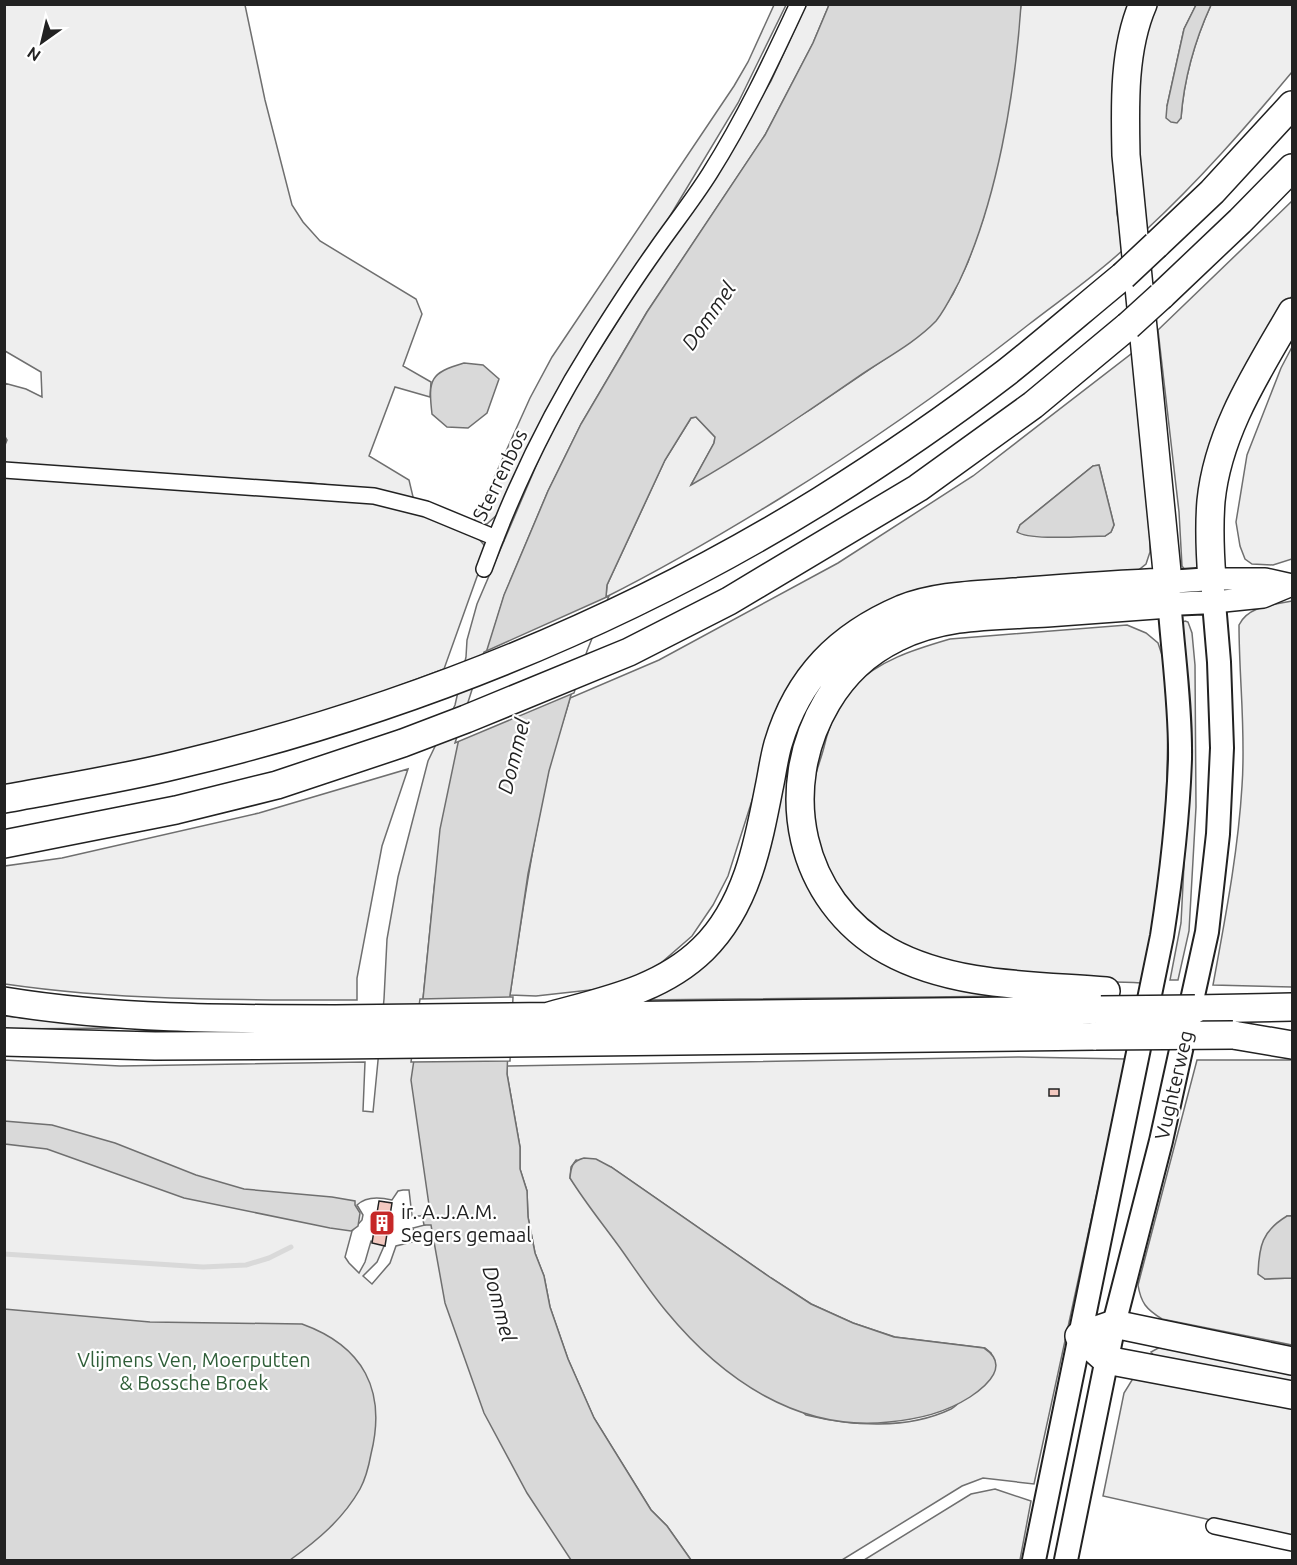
<svg xmlns="http://www.w3.org/2000/svg" width="1297" height="1565" viewBox="0 0 1297 1565" font-family="Ubuntu,sans-serif">
	<rect width="100%" height="100%" fill="#fff"/>
	<path fill="#eee" stroke="#6f6f6f" stroke-width="1.5" fill-rule="evenodd" d="M 5,5 L 245,5 L 265,100 L 292,205 L 303,222 L 320,241 L 416,299 L 422,314 L 403,366 L 431,382 L 430,397 L 395,387 L 369,456 L 409,480 L 414,501 L 357,488 L 311,483 L 43,468 L 5,464 L 5,445 L 7,440 L 4,435 L 4,383 L 26,389 L 42,397 L 41,372 L 5,351 Z
		M 774,5 L 786,5 L 738,103 L 658,236 L 500,512 L 487,524 L 474,522 L 530,398 L 552,357 L 734,86 L 748,62 Z
		M 806,5 L 829,5 L 813,43 L 765,135 L 647,312 L 581,424 L 548,491 L 504,596 L 488,649 L 435,880 L 423,999 L 430,1213 L 574,1560 L 5,1560 L 4,1060 L 120,1066 L 365,1062 L 363,1111 L 373,1112 L 384,999 L 387,939 L 398,877 L 428,761 L 455,705 L 466,657 L 467,640 L 477,604 L 542,452 L 572,394 L 659,255 L 741,132 L 771,81 ZM 403,1190 L 409,1190 L 412,1216 L 424,1216 L 425,1225 L 413,1228 L 416,1241 L 396,1246 L 390,1263 L 372,1284 L 363,1276 L 377,1262 L 384,1246 L 382,1243 L 371,1241 L 365,1262 L 359,1273 L 349,1263 L 345,1257 L 352,1231 L 362,1220 L 363,1215 L 357,1205 C 366,1196 380,1197 392,1200 L 398,1191 Z
		M 1021,5 L 1129,5 L 1112,121 L 1117,214 L 1124,249 C 1094,277 1060,300 1028,325 C 948,388 866,445 779,499 C 722,534 666,567 606,597 L 607,585 L 665,460 L 691,418 L 696,417 L 715,437 L 714,443 L 692,483 L 811,409 L 913,340 L 936,320 L 953,294 L 968,262 L 983,219 L 1001,148 Z
		M 1153,5 L 1196,5 L 1184,29 L 1167,106 L 1181,118 C 1184,79 1195,40 1211,5 L 1292,5 L 1292,72 C 1246,127 1199,181 1146,230 L 1136,154 L 1138,63 Z
		M 1292,201 L 1292,296 L 1246,372 L 1197,567 L 1194,571 L 1185,570 L 1182,566 L 1179,512 L 1158,330 Z
		M 1292,347 L 1292,559 L 1273,565 L 1252,564 L 1245,559 L 1240,546 L 1236,522 L 1247,455 L 1281,368 Z
		M 1135,351 L 1150,517 L 1150,552 L 1146,564 L 1136,572 L 844,635 L 755,791 L 728,876 L 713,905 L 692,936 L 654,969 L 608,988 L 536,996 L 510,995 C 521,921 532,846 548,773 C 554,747 563,723 570,698 L 659,660 L 838,563 L 973,476 ZM 1099,465 L 1114,525 L 1111,532 L 1105,536 L 1018,532 L 1020,525 L 1093,466 Z
		M 4,477 L 357,500 L 425,513 L 474,533 L 484,545 L 484,557 L 444,669 L 334,710 L 234,741 L 5,789 Z
		M 1292,601 L 1292,987 L 1213,985 C 1225,919 1238,853 1242,786 C 1246,732 1239,679 1239,625 C 1248,606 1273,605 1292,601 Z
		M 1185,621 L 1188,622 L 1192,633 L 1195,665 L 1196,807 L 1189,931 L 1178,980 L 1170,980 L 1181,923 L 1187,807 L 1182,623 Z
		M 1127,625 L 1146,633 L 1158,643 L 1163,658 L 1168,724 L 1166,814 L 1152,946 L 1141,983 C 1096,981 1050,981 1005,976 C 961,972 911,952 874,927 C 832,898 807,832 814,782 C 816,771 821,759 824,747 C 829,726 838,703 853,687 C 878,660 916,649 950,639 Z
		M 806,715 L 792,774 L 846,926 L 1019,996 L 639,1000 L 706,956 L 794,737 Z
		M 408,769 L 382,846 L 357,978 L 357,1000 C 239,1000 121,1001 5,984 L 5,866 L 62,858 L 259,813 Z
		M 5,1016 L 124,1028 L 5,1029 Z
		M 1020,1057 L 1126,1059 L 1034,1484 L 983,1478 L 962,1486 L 842,1560 L 691,1560 L 667,1526 L 651,1510 L 594,1418 L 568,1359 L 550,1307 L 544,1276 L 535,1253 L 528,1217 L 527,1191 L 520,1169 L 520,1147 L 507,1074 L 507,1066 ZM 576,1160 L 611,1167 L 771,1278 L 811,1304 L 853,1323 L 895,1337 L 985,1348 L 991,1353 L 995,1362 C 986,1372 962,1403 951,1409 C 907,1430 852,1426 806,1415 L 617,1243 L 570,1178 L 571,1167 Z
		M 1197,1060 L 1292,1060 L 1292,1216 L 1287,1216 L 1265,1279 L 1292,1278 L 1292,1345 L 1162,1319 C 1146,1309 1141,1303 1138,1285 Z
		M 1160,1347 L 1292,1372 L 1292,1387 L 1154,1356 L 1151,1352 Z
		M 1141,1374 L 1292,1404 L 1292,1538 L 1103,1496 L 1124,1393 L 1132,1380 Z
		M 995,1489 L 1031,1501 L 1020,1560 L 864,1560 L 971,1494 Z"/>
	<path fill="#d9d9d9" stroke="#6f6f6f" stroke-width="1.5" d="M 829,5 L 1021,5 C 1015,93 997,202 959,282 C 952,295 945,310 936,321 C 915,343 884,359 859,376 C 804,414 749,452 691,485 L 714,443 L 715,437 L 696,417 L 691,418 L 665,460 L 607,585 L 606,597 L 584,650 L 549,771 L 528,874 L 510,995 L 507,1074 L 520,1147 L 520,1169 L 527,1191 L 528,1217 L 535,1253 L 544,1276 L 550,1307 L 568,1359 L 594,1418 L 651,1510 L 667,1526 L 691,1560 L 571,1560 L 527,1493 L 484,1413 L 445,1303 L 431,1225 L 424,1225 L 422,1215 L 430,1212 L 411,1080 L 423,999 L 440,829 L 458,743 L 504,595 L 548,491 L 581,424 L 647,312 L 765,135 L 813,43 Z
		M 1196,5 L 1211,5 C 1195,40 1184,79 1181,118 L 1177,123 L 1171,122 L 1166,118 L 1167,106 L 1184,29 Z
		M 464,363 L 483,365 L 499,379 L 487,413 L 468,428 L 447,427 L 432,414 C 428,379 430,373 464,363 Z
		M 1099,465 L 1114,525 L 1111,532 L 1105,536 C 1087,536 1030,541 1017,532 L 1020,525 L 1093,466 Z
		M 4,1121 L 52,1125 L 115,1143 L 196,1175 L 244,1189 L 332,1197 L 355,1201 L 355,1205 L 360,1213 L 358,1226 L 351,1231 L 330,1228 L 184,1198 L 47,1149 L 5,1144 Z
		M 584,1158 L 596,1159 L 611,1167 L 771,1278 L 811,1304 L 853,1323 L 894,1337 L 984,1348 C 1010,1365 988,1385 970,1397 C 945,1413 919,1419 889,1422 C 798,1432 722,1379 666,1311 C 651,1293 637,1272 623,1252 C 606,1228 586,1204 570,1178 C 571,1167 572,1161 584,1158 Z
		M 1287,1216 L 1292,1216 L 1292,1278 L 1265,1279 L 1258,1274 C 1259,1246 1262,1231 1287,1216 Z
		M 4,1309 L 150,1322 L 302,1324 C 363,1346 387,1390 371,1454 C 369,1465 366,1478 360,1489 C 343,1519 318,1540 290,1560 L 5,1560 Z"/>
	<path fill="#fff" stroke="#6f6f6f" stroke-width="1.5" d="M 609,596 L 587,651 L 574,693 L 455,743 L 484,652 Z
		M 513,997 L 510,1061 L 411,1062 L 420,999 Z"/>
	<g fill="none" stroke-linecap="round" stroke-linejoin="round">
		<path stroke="#d9d9d9" stroke-width="5" d="M 4,1254 L 203,1267 L 246,1265 L 269,1258 L 291,1247"/>
	</g>
	<path fill="#f3c9c0" stroke="#222" stroke-width="1.5" d="M 1049,1089 L 1059,1089 L 1059,1096 L 1049,1096 Z
		M 379,1201 L 392,1203 L 385,1246 L 372,1243 Z"/>
	<g fill="none" stroke-linecap="round" stroke-linejoin="round">
		<g stroke="#222" stroke-width="18">
			<path id="street" d="M 4,470 L 374,496 L 426,509 L 496,538
				M 484,569 C 512,492 549,415 593,345 C 613,313 633,282 655,251 C 673,225 693,200 710,173 C 744,119 771,62 798,4
				M 1214,1526 L 1292,1543"/>
		</g>
		<g stroke="#222" stroke-width="24">
			<path id="secondary" d="M 1212,579 L 1265,579 L 1292,585
				M 1214,602 L 1263,597 L 1292,585"/>
		</g>
		<g stroke="#222" stroke-width="26">
			<path id="primary" d="M 1169,604 L 1214,602
				M 1034,1560 L 1162,936 C 1171,878 1178,819 1180,759 C 1181,700 1171,641 1168,582 L 1212,579 L 1219,662 L 1222,748 L 1218,834 L 1207,932 L 1161,1141 L 1114,1324 L 1066,1560"/>
		</g>
		<g stroke="#222" stroke-width="30">
			<path id="highway" d="M 1156,245 L 1212,192 L 1292,105
				M 1161,296 L 1240,221 L 1292,168
				M 1212,579 C 1210,553 1209,526 1211,501 C 1218,431 1258,371 1292,312
				M 4,799 C 62,788 120,779 177,765 C 404,711 622,623 820,501 C 884,461 947,418 1007,372 C 1046,341 1084,308 1123,276
				M 4,844 L 176,810 L 277,785 L 403,743 L 466,719 L 629,652 L 729,601 L 918,488 L 1033,405 L 1128,326
				M 1106,991 C 1034,985 953,987 888,951 C 798,900 776,788 827,702 C 843,675 867,652 896,638 C 943,614 996,616 1047,613 C 1088,610 1128,607 1169,604
				M 4,1001 C 114,1019 225,1019 335,1019 L 1101,1010
				M 1195,1009 L 1292,1007
				M 546,1017 C 602,1001 660,991 703,949 C 746,907 758,845 769,788 C 772,774 774,758 778,744 C 798,677 839,636 902,609 C 937,595 977,595 1014,592 C 1065,588 1117,584 1168,582 L 1126,155 C 1125,107 1123,50 1143,4
				M 1233,1035 L 1292,1045
				M 4,1042 L 155,1046 L 333,1045 L 1096,1036
				M 1079,1336 L 1106,1360 L 1292,1395
				M 1079,1336 L 1114,1324 L 1292,1361"/>
		</g>
		<use href="#street" stroke="#fff" stroke-width="15"/>
		<use href="#secondary" stroke="#fff" stroke-width="21"/>
		<use href="#primary" stroke="#fff" stroke-width="22"/>
		<use href="#highway" stroke="#fff" stroke-width="27"/>
		<g stroke="#222" stroke-width="30" stroke-linecap="butt">
			<path id="highway-bridge" d="M 1123,276 L 1156,245
				M 1128,326 L 1161,296
				M 1101,1010 L 1195,1009
				M 1096,1036 L 1233,1035"/>
		</g>
		<use href="#highway-bridge" stroke="#fff" stroke-width="27"/>
	</g>
	<defs>
		<g id="building-square" transform="scale(1.35)"><rect x="-9" y="-9" width="18" height="18" rx="4" fill="#c62828" stroke="#fff"/><path d="M-4-6H4V6H1V3H-1V6H-4ZM-2.5-4.3h1.7v1.8h-1.7ZM.8-4.3h1.7v1.8H.8ZM-2.5-1h1.7V.8h-1.7ZM.8-1h1.7V.8H.8Z" fill="#fff"/></g>
	</defs>
	<g fill-rule="evenodd">
		<use href="#building-square" x="382" y="1223"/>
	</g>
	<g text-anchor="middle" stroke-width="4.5" stroke-linejoin="round" paint-order="stroke">
		<g font-size="20" fill="#222" stroke="#fff">
			<text transform="translate(500 475) rotate(-64)" y="7">Sterrenbos</text>
			<text transform="translate(1174 1085) rotate(-77)" y="7">Vughterweg</text>
		</g>
		<g font-size="20" fill="#222" stroke="#fff" text-anchor="start">
			<text x="401" y="1219">ir. A.J.A.M.<tspan x="401" dy="23">Segers gemaal</tspan></text>
		</g>
		<g font-size="20" fill="#2f5e38" stroke="#fff">
			<text x="194" y="1367">Vlijmens Ven, Moerputten<tspan x="194" dy="23">&amp; Bossche Broek</tspan></text>
		</g>
		<g font-size="21" font-style="italic" fill="#222" stroke="#fff">
			<text transform="translate(709 316) rotate(-55)" y="7">Dommel</text>
			<text transform="translate(514 756) rotate(-76)" y="7">Dommel</text>
			<text transform="translate(499 1304) rotate(75)" y="7">Dommel</text>
		</g>
	</g>
	<rect width="1297" height="1565" fill="none" stroke="#222222" stroke-width="12"/>
	<g transform="translate(42 42) rotate(214)" stroke="#ffffff" stroke-width="4.5" paint-order="stroke">
	<path d="M0-4.5L10 22L0 15L-10 22Z" fill="#222222"/>
	<text y="-9" font-size="16" font-weight="bold" text-anchor="middle" fill="#222222">N</text>
	</g>
</svg>
